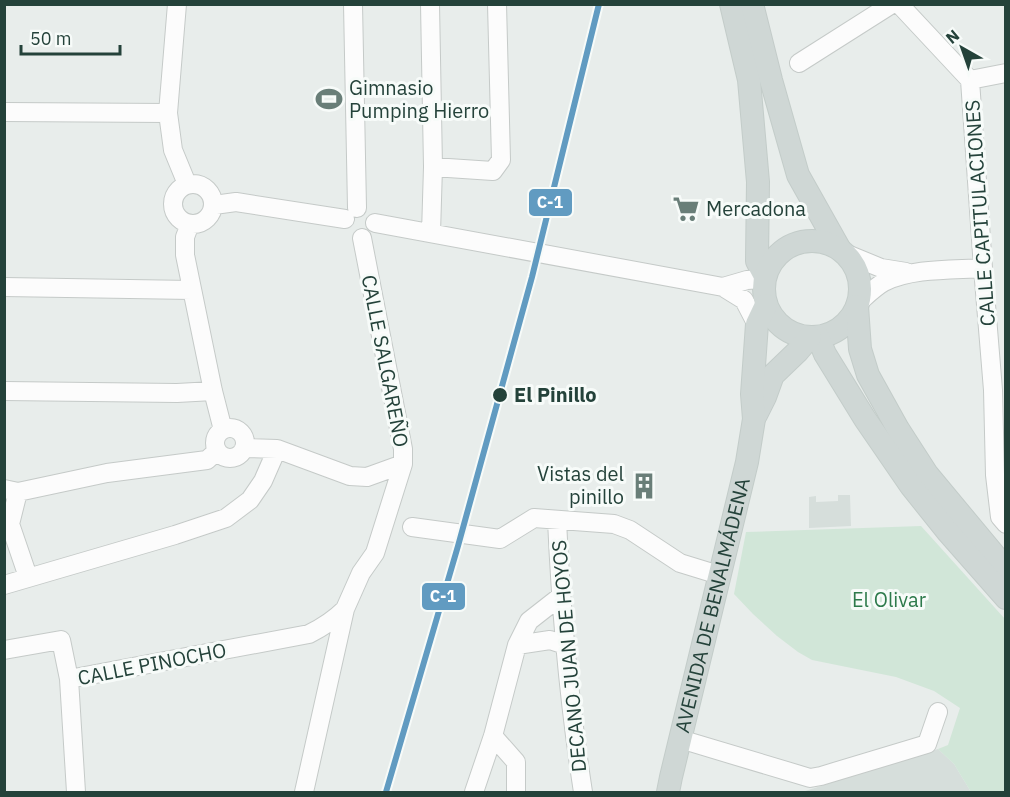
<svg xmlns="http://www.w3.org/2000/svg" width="1010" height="797" viewBox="0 0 1010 797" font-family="'IBM Plex Sans',sans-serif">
	<rect width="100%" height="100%" fill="#e8edeb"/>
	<path fill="#d6dedb" d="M 838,495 L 850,495 L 851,526 L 809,528 L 809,497 L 816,496 L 816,502 L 838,501 Z
		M 938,749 L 954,764 L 971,792 L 802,792 Z"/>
	<path fill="#d1e6d8" d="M 921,526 L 1005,619 L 1005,792 L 971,792 L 954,764 L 938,749 L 948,745 L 960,708 L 934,691 L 896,677 L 812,660 L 798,652 L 777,636 L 753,614 L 734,594 L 746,532 Z"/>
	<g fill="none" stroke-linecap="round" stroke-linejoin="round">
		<g stroke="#c5cac8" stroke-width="20">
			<path id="minor" d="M 177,4 L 168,113 L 173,150 L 187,184
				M 353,4 L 357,208
				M 430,4 L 433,167 L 431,233
				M 899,4 L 970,80
				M 799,63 L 892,4
				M 970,80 L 983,268 L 993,390 L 995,475 L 1000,517 L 1006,524
				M 970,80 L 1006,73
				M 4,112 L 168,113
				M 433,167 L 493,171 L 501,160 L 497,4
				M173 204a20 20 0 1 1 40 0a20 20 0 1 1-40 0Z
				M 214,205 L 236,202 L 345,219
				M 375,223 L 723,287 L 744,300 L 757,325
				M 190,224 L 185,237 L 185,255 L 213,391 L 223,430
				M 847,254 L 881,268 L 906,272
				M 4,287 L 192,290
				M 723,287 L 747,280 L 764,279
				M 858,303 C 866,296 875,287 884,282 C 912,268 952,270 983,268
				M 4,391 L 177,393 L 213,391
				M215 443a15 15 0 1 1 30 0a15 15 0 1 1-30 0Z
				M 244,448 L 277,449 L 350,476 L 367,477 L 403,464
				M 4,489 L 18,492 L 107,473 L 207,460 L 217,451
				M 18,492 L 10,524 L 26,571
				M 557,520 C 561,611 569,702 583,792
				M 412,527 L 500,539 L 534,518 L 614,524 L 630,530 L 680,563 L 719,575
				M 4,585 L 175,535 L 226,518 L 250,500 L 263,481 L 277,449
				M 517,645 L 550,640 L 565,645
				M 4,650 L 61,640 L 69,679 L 76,792
				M 69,679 L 309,634 C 323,627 334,620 345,609
				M 493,736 L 516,762 L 516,792
				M 680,739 L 810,778 L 821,776 L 927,744 L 938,712
				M 304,792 L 345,609 L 361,573 L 375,553 L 403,464 L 403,449 L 362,238
				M 474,792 L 493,736 L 517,645 L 529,621 L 561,596"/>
		</g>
		<g stroke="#c3ccc9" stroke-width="24">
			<g id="major">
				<path d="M 731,4 L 749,80 L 758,182 L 757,261 L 765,276"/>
				<path d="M 752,4 L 771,80 L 798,175 L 839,248"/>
				<circle cx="812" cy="289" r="48"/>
				<path d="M 857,306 L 860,349 L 868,375 L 898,429 L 927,474 L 1006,569"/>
				<path d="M 818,337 L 825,354 L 865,419 L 911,486 L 947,531 L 1006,598"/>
				<path d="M 756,415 L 765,397 L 773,375 L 798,351 L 810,337"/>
				<path id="s1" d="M 668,792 L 671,777 L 747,462 L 754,419 L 752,394 L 757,324 L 766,305"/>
			</g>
		</g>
		<use href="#minor" stroke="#fcfcfc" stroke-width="18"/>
		<use href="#major" stroke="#cfd7d5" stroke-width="22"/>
		<g stroke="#f7fbf9" stroke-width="10">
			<path id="rail-1" d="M 386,792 L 458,546 L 532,277 L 599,4"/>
		</g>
		<use href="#rail-1" stroke="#619bc1" stroke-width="6"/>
	</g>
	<defs>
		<g id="stadium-bare" transform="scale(2.07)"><path d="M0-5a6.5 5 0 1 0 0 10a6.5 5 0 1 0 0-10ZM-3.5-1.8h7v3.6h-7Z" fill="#697e78" stroke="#f7fbf9" stroke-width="2.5" paint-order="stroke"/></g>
		<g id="supermarket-bare" transform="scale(2.07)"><path d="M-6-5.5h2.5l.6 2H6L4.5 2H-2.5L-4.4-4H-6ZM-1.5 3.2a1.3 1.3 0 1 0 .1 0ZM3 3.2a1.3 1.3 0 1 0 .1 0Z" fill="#697e78" stroke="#f7fbf9" stroke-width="2.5" paint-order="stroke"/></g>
		<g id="building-bare" transform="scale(2.07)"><path d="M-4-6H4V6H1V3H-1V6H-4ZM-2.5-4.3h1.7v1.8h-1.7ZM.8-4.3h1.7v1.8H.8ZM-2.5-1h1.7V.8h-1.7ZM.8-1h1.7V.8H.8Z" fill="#697e78" stroke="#f7fbf9" stroke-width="2.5" paint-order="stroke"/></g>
	</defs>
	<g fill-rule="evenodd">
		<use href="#stadium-bare" x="329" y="99"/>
		<use href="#supermarket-bare" x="686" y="209"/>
		<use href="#building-bare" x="644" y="486"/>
	</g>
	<circle fill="#24423a" stroke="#f7fbf9" stroke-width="2" cx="500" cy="395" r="8"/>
	<g text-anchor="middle" stroke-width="6" stroke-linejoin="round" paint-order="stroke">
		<g font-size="20" fill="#24423a" stroke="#f7fbf9" text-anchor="start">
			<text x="349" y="95">Gimnasio<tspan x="349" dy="23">Pumping Hierro</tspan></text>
			<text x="706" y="216">Mercadona</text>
			<text x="624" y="481" text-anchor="end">Vistas del<tspan x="624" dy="23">pinillo</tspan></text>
		</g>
		<g font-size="20" fill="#24423a" stroke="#f7fbf9">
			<text transform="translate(980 213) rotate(-94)" y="7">CALLE CAPITULACIONES</text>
			<text transform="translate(385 361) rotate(79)" y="7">CALLE SALGAREÑO</text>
			<text dy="7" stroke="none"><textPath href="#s1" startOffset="192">AVENIDA DE BENALMÁDENA</textPath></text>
			<text transform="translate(569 656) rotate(-95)" y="7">DECANO JUAN DE HOYOS</text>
			<text transform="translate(152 664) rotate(-11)" y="7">CALLE PINOCHO</text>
		</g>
		<g font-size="20" font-weight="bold" fill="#24423a" stroke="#f7fbf9" text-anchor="start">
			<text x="514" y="402">El Pinillo</text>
		</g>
		<g font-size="20" fill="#2d7a4b" stroke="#f7fbf9">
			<text x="889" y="607">El Olivar</text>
		</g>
	</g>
	<g stroke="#f7fbf9" stroke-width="2">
		<rect x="528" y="188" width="45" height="29" rx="6" fill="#619bc1"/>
		<rect x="421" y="582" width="45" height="29" rx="6" fill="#619bc1"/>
	</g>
	<g font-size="16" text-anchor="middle" font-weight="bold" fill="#fff">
		<text x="550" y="208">C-1</text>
		<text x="443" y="602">C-1</text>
	</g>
	<rect width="1010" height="797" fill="none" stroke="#24423a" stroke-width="12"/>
	<g transform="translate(962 48) rotate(320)" stroke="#f7fbf9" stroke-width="4.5" paint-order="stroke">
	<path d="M0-4.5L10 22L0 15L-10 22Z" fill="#24423a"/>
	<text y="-9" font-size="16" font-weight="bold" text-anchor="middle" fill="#24423a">N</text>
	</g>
	<path d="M21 45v9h99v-9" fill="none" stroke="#24423a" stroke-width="3"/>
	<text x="30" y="45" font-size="18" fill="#24423a" stroke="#f7fbf9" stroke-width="4.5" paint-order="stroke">50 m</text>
</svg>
